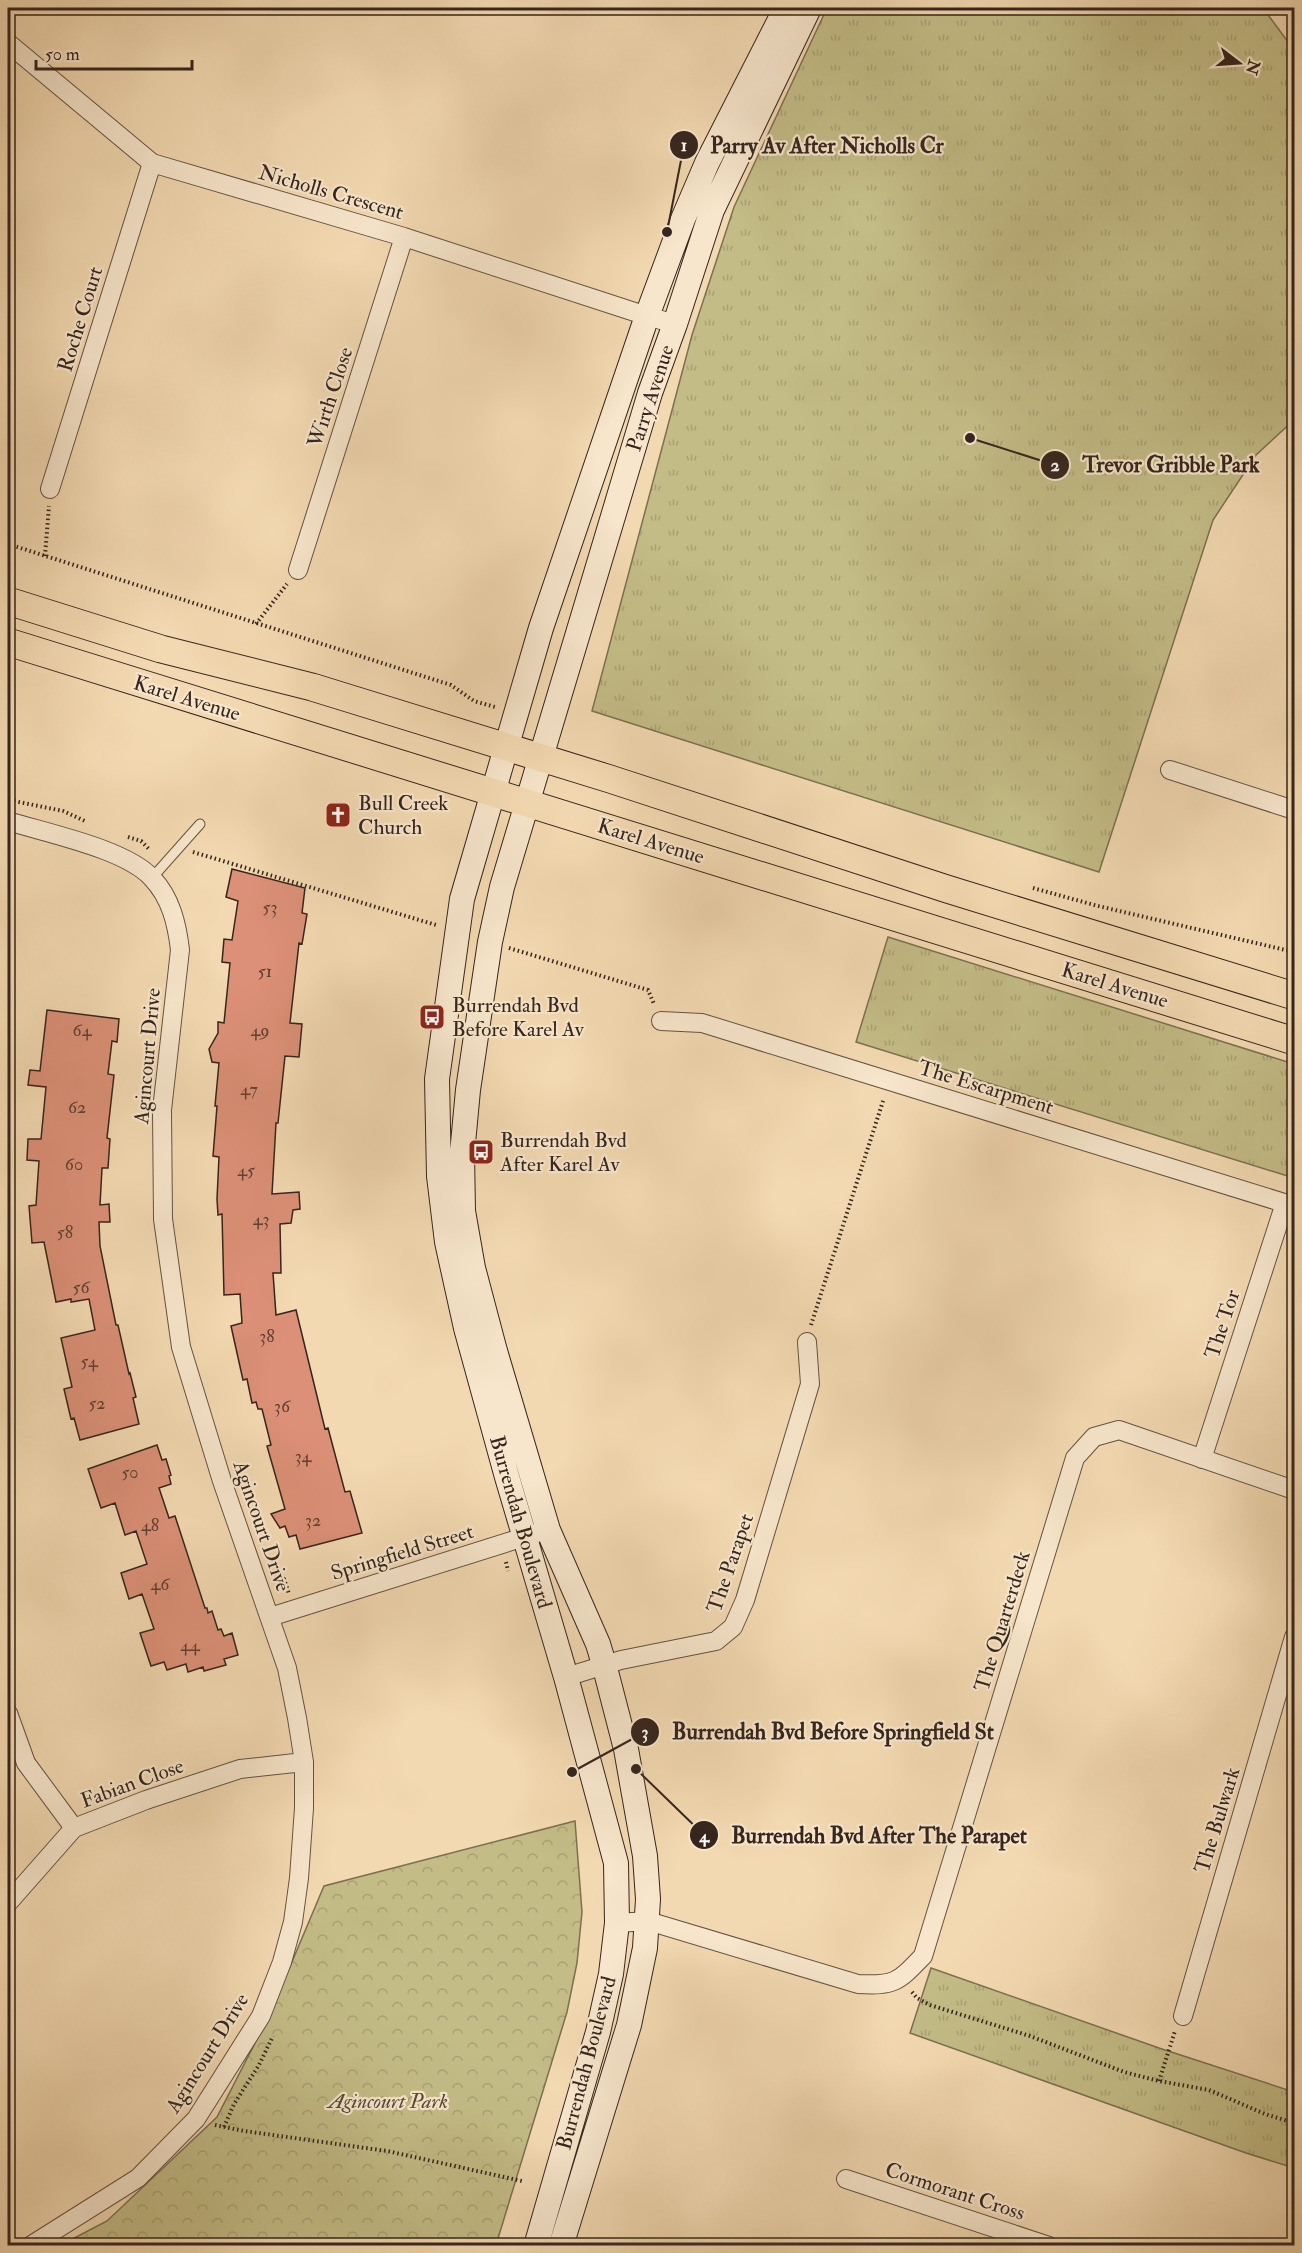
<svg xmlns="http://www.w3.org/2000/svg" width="1302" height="2253" viewBox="0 0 1302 2253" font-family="'IM FELL Double Pica',serif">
	<defs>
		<pattern id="grass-tufts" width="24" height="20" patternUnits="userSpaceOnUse" patternTransform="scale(1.5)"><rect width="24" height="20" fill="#c3bc86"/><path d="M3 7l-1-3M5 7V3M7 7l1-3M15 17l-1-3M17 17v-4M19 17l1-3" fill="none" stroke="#a8a173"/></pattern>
		<pattern id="forest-crowns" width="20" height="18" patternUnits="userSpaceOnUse" patternTransform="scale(1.5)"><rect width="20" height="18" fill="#c3bc86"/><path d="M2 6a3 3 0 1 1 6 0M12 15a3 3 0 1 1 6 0" fill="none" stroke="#a8a173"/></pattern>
	</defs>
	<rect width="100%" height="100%" fill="#f3d9b1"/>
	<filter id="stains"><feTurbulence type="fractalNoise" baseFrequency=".00333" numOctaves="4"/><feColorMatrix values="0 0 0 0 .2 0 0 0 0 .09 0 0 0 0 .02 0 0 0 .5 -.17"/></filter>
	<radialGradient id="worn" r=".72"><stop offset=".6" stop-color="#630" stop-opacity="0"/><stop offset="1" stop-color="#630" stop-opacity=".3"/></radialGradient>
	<path fill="url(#grass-tufts)" stroke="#7c7052" stroke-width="1.5" d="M 827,8 L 1160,8 L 1172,15 L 1174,8 L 1263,8 L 1294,50 L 1294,420 L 1256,455 L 1213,520 L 1099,872 L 592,711 L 692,335 L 734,207 Z
		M 888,937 L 1294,1064 L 1294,1178 L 856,1042 Z
		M 931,1968 L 1159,2048 L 1294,2092 L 1294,2168 L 1246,2153 L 910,2033 Z"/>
	<path fill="url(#forest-crowns)" stroke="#7c7052" stroke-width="1.5" d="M 575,1821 L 582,1912 L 577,1963 L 567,2012 L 496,2245 L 59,2246 L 107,2221 L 217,2117 L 270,2014 L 324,1886 Z"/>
	<path fill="#dc9077" stroke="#35251e" stroke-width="1.5" d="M 232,869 L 305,888 L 302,913 L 307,914 L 302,944 L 299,943 L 290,1023 L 302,1024 L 299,1057 L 285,1056 L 278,1123 L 276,1123 L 272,1194 L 299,1192 L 300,1209 L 293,1210 L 291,1223 L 280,1224 L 281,1273 L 273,1273 L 276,1315 L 296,1310 L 325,1429 L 328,1428 L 345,1492 L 350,1491 L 362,1533 L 300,1549 L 296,1535 L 289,1537 L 285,1526 L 280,1528 L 271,1514 L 285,1509 L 267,1446 L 271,1445 L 262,1409 L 258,1409 L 256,1402 L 252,1403 L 247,1379 L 243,1380 L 231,1326 L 242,1323 L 240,1294 L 224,1295 L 222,1214 L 218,1215 L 217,1199 L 219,1157 L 213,1156 L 217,1106 L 215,1106 L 219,1063 L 212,1062 L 209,1049 L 218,1033 L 218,1022 L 224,1023 L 230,963 L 222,962 L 224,939 L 232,940 L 238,901 L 226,897 Z
		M 47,1010 L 119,1019 L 117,1042 L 112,1041 L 108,1074 L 114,1075 L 107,1138 L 110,1139 L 108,1168 L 102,1168 L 100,1205 L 109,1204 L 110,1222 L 99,1222 L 100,1246 L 116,1325 L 118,1325 L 129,1374 L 130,1373 L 136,1397 L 133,1398 L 139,1424 L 80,1440 L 74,1418 L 71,1419 L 64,1389 L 72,1387 L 61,1338 L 95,1330 L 89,1299 L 71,1302 L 71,1299 L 56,1302 L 44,1242 L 32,1243 L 29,1206 L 36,1205 L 39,1161 L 27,1160 L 28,1139 L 41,1139 L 46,1087 L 28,1085 L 30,1070 L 40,1071 Z
		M 157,1445 L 162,1460 L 166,1459 L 171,1475 L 169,1476 L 171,1484 L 159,1488 L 169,1518 L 175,1516 L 205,1608 L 207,1608 L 208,1613 L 212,1611 L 218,1630 L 221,1629 L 224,1636 L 232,1633 L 238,1655 L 224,1659 L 226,1665 L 204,1671 L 203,1667 L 188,1672 L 186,1664 L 167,1670 L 164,1662 L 151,1666 L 140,1633 L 154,1629 L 142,1594 L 129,1599 L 121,1573 L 147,1564 L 136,1531 L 125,1535 L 115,1503 L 101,1508 L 88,1469 Z"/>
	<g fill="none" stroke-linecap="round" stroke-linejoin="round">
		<g stroke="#645243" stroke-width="11">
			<path id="lane" d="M 152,878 L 200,824"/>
		</g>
		<g stroke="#645243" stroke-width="20">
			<path id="street" d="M 8,43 L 152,163 L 404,237 L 647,316 L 675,324
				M 50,489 L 152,163
				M 298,570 L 404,237
				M 1170,770 L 1294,810
				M 8,821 C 46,833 126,849 152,878 C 171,898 177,924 180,950 L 162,1110 L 163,1219 L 181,1347 L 222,1481 L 287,1668 L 297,1718 L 304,1762 L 304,1808 L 299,1878 L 293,1922 L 282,1962 L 261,2016 L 196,2119 L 138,2178 L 30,2246
				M 661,1021 L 702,1023 L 1294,1206
				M 1202,1459 L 1285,1203
				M 270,1617 L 537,1533
				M 566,1677 L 621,1660 L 716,1641 L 733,1627 L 745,1600 L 810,1384 L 807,1342
				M 8,1713 L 26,1763 L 74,1828
				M 8,1903 L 74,1828 L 146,1800 L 240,1769 L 304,1762
				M 617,1923 L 648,1921 L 858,1984 C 895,1986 898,1982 923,1956 L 1075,1458 L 1094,1437 L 1119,1430 L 1294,1490
				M 1183,2016 L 1294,1637
				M 846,2179 L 1049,2246"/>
		</g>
		<g stroke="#35251e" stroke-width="26">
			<path id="secondary" d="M 536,2246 L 598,2032 L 611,1974 L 617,1923 L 616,1863 L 566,1677 L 507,1477 L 466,1328 L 447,1242 L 439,1176 L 437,1079 L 462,899 L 541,628 L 647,316 L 683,219 L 707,163 L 786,8
				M 561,2246 L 629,2025 L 645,1948 L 648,1899 L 645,1856 L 626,1749 L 604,1664 L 598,1644 L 548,1530 L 495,1351 L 473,1268 L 463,1211 L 462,1154 L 468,1090 L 490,942 L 502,887 L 650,393 L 675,324 L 712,210 L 809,8"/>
		</g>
		<g stroke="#35251e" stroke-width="29">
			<path id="primary" d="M 8,601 L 161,649 L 312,687 L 610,779 L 947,889 L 1294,996
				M 8,642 L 1294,1041"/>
		</g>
		<path stroke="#35251e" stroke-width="4" stroke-dasharray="1.5 3" stroke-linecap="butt" d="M 8,544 L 451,685 L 474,701 L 495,707
			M 45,556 L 49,506
			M 256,624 L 287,584
			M 14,801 L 63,811 L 87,822
			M 128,837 L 141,841 L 149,849
			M 193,852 L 436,925
			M 1033,888 L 1098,906 L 1294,952
			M 509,948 L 648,990 L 654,1004
			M 811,1325 L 884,1098
			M 506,1562 L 508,1571
			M 275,1575 L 284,1579 L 289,1594
			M 912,1992 L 917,1998 L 930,2005 L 1030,2036 L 1124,2072 L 1159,2081 L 1209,2090 L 1265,2114 L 1294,2123
			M 1159,2081 L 1175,2031
			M 215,2125 L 244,2131 L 387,2151 L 522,2181
			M 224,2127 L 234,2104 L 259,2065 L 273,2036"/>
		<use href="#lane" stroke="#f7e6cc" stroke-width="9"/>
		<use href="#street" stroke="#f7e6cc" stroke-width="18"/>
		<use href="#secondary" stroke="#f7e6cc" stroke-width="24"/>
		<use href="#primary" stroke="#f3d9b1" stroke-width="27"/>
	</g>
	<defs>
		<g id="church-square" transform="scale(1.35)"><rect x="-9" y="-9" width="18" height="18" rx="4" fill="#8f2418" stroke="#f7e6cc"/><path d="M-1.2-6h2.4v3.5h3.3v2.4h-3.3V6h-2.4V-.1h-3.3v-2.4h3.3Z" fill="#fff"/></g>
		<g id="bus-square" transform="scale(1.35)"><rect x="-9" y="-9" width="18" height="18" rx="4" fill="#8f2418" stroke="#f7e6cc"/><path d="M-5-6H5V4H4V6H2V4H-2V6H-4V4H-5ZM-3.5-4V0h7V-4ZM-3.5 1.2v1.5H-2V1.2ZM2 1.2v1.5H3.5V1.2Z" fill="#fff"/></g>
	</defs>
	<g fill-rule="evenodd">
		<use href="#church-square" x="338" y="815"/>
		<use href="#bus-square" x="432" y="1017"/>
		<use href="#bus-square" x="481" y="1152"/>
	</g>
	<g text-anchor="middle" stroke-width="4.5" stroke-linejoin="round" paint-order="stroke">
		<g font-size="18" fill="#5f4034">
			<text x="270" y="913">53</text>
			<text x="265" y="977">51</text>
			<text x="82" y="1036">64</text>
			<text x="260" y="1036">49</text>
			<text x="249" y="1095">47</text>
			<text x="77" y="1113">62</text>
			<text x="74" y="1170">60</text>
			<text x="246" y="1176">45</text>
			<text x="261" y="1225">43</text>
			<text x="65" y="1238">58</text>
			<text x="81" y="1293">56</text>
			<text x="267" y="1342">38</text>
			<text x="89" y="1367">54</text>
			<text x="97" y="1409">52</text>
			<text x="282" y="1412">36</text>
			<text x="303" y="1462">34</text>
			<text x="130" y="1478">50</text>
			<text x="313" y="1526">32</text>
			<text x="150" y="1531">48</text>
			<text x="160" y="1590">46</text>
			<text x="190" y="1651">44</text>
		</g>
		<g font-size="21" fill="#35251e" stroke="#f7e6cc">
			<text transform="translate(331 192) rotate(16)" y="7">Nicholls Crescent</text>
			<text transform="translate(80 319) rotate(-73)" y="7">Roche Court</text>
			<text transform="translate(330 397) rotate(-72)" y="7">Wirth Close</text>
			<text transform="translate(650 398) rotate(-72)" y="7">Parry Avenue</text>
			<text transform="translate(187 698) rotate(17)" y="7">Karel Avenue</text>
			<text transform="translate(651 841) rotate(17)" y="7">Karel Avenue</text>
			<text transform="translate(1115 985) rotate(17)" y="7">Karel Avenue</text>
			<text transform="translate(147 1056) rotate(-85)" y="7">Agincourt Drive</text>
			<text transform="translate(986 1087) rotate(17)" y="7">The Escarpment</text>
			<text transform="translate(1222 1324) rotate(-72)" y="7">The Tor</text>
			<text transform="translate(521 1522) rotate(74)" y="7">Burrendah Boulevard</text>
			<text transform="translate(262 1526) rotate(71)" y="7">Agincourt Drive</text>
			<text transform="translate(402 1552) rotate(-17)" y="7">Springfield Street</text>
			<text transform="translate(730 1563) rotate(-71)" y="7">The Parapet</text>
			<text transform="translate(1002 1621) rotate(-73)" y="7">The Quarterdeck</text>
			<text transform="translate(132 1783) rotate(-20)" y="7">Fabian Close</text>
			<text transform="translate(1217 1820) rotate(-73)" y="7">The Bulwark</text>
			<text transform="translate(207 2053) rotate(-58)" y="7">Agincourt Drive</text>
			<text transform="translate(586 2063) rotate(-75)" y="7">Burrendah Boulevard</text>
			<text transform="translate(955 2191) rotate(18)" y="7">Cormorant Cross</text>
		</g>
		<g font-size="21" fill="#35251e" stroke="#f7e6cc" text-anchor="start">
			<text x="358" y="810">Bull Creek<tspan x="358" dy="24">Church</tspan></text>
			<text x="452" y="1012">Burrendah Bvd<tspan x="452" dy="24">Before Karel Av</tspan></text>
			<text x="500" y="1147">Burrendah Bvd<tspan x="500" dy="24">After Karel Av</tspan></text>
		</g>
		<g font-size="21" font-style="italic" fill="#584b38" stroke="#f7e6cc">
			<text x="388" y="2108">Agincourt Park</text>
		</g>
	</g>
	<path fill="none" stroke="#35251e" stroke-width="2" d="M667 232L684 145M970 438L1055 465M572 1772L645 1732M636 1769L704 1835"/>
	<g fill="#35251e" stroke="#f7e6cc" stroke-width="2">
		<circle cx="667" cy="232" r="6"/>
		<circle cx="970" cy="438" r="6"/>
		<circle cx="572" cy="1772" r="6"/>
		<circle cx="636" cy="1769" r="6"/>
		<circle cx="684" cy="145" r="15"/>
		<circle cx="1055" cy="465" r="15"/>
		<circle cx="645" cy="1732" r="15"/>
		<circle cx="704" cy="1835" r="15"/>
	</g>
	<g font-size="18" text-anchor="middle" font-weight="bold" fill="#fff">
		<text x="684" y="151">1</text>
		<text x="1055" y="471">2</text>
		<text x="645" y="1738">3</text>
		<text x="704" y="1842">4</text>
	</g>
	<g font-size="22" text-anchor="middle" font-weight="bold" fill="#35251e" stroke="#f7e6cc" stroke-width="4.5" stroke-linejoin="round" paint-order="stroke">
		<text x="827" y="153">Parry Av After Nicholls Cr</text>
		<text x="1171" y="472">Trevor Gribble Park</text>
		<text x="833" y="1739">Burrendah Bvd Before Springfield St</text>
		<text x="879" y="1843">Burrendah Bvd After The Parapet</text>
	</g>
	<rect width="1302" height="2253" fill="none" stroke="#f3d9b1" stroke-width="30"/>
	<rect x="9" y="9" width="1284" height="2235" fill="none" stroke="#35251e" stroke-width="3"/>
	<rect x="15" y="15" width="1272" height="2223" fill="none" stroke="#35251e" stroke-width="1.5"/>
	<g transform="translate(1239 63) rotate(107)" stroke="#f7e6cc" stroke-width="4.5" paint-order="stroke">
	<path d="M0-4.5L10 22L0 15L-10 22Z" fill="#35251e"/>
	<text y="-9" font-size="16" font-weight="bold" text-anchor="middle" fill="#35251e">N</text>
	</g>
	<path d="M36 60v9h156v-9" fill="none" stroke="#35251e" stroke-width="3"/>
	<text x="45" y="60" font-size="18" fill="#35251e" stroke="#f7e6cc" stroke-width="4.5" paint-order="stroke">50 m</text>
	<rect width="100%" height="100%" filter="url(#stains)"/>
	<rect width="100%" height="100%" fill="url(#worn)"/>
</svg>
